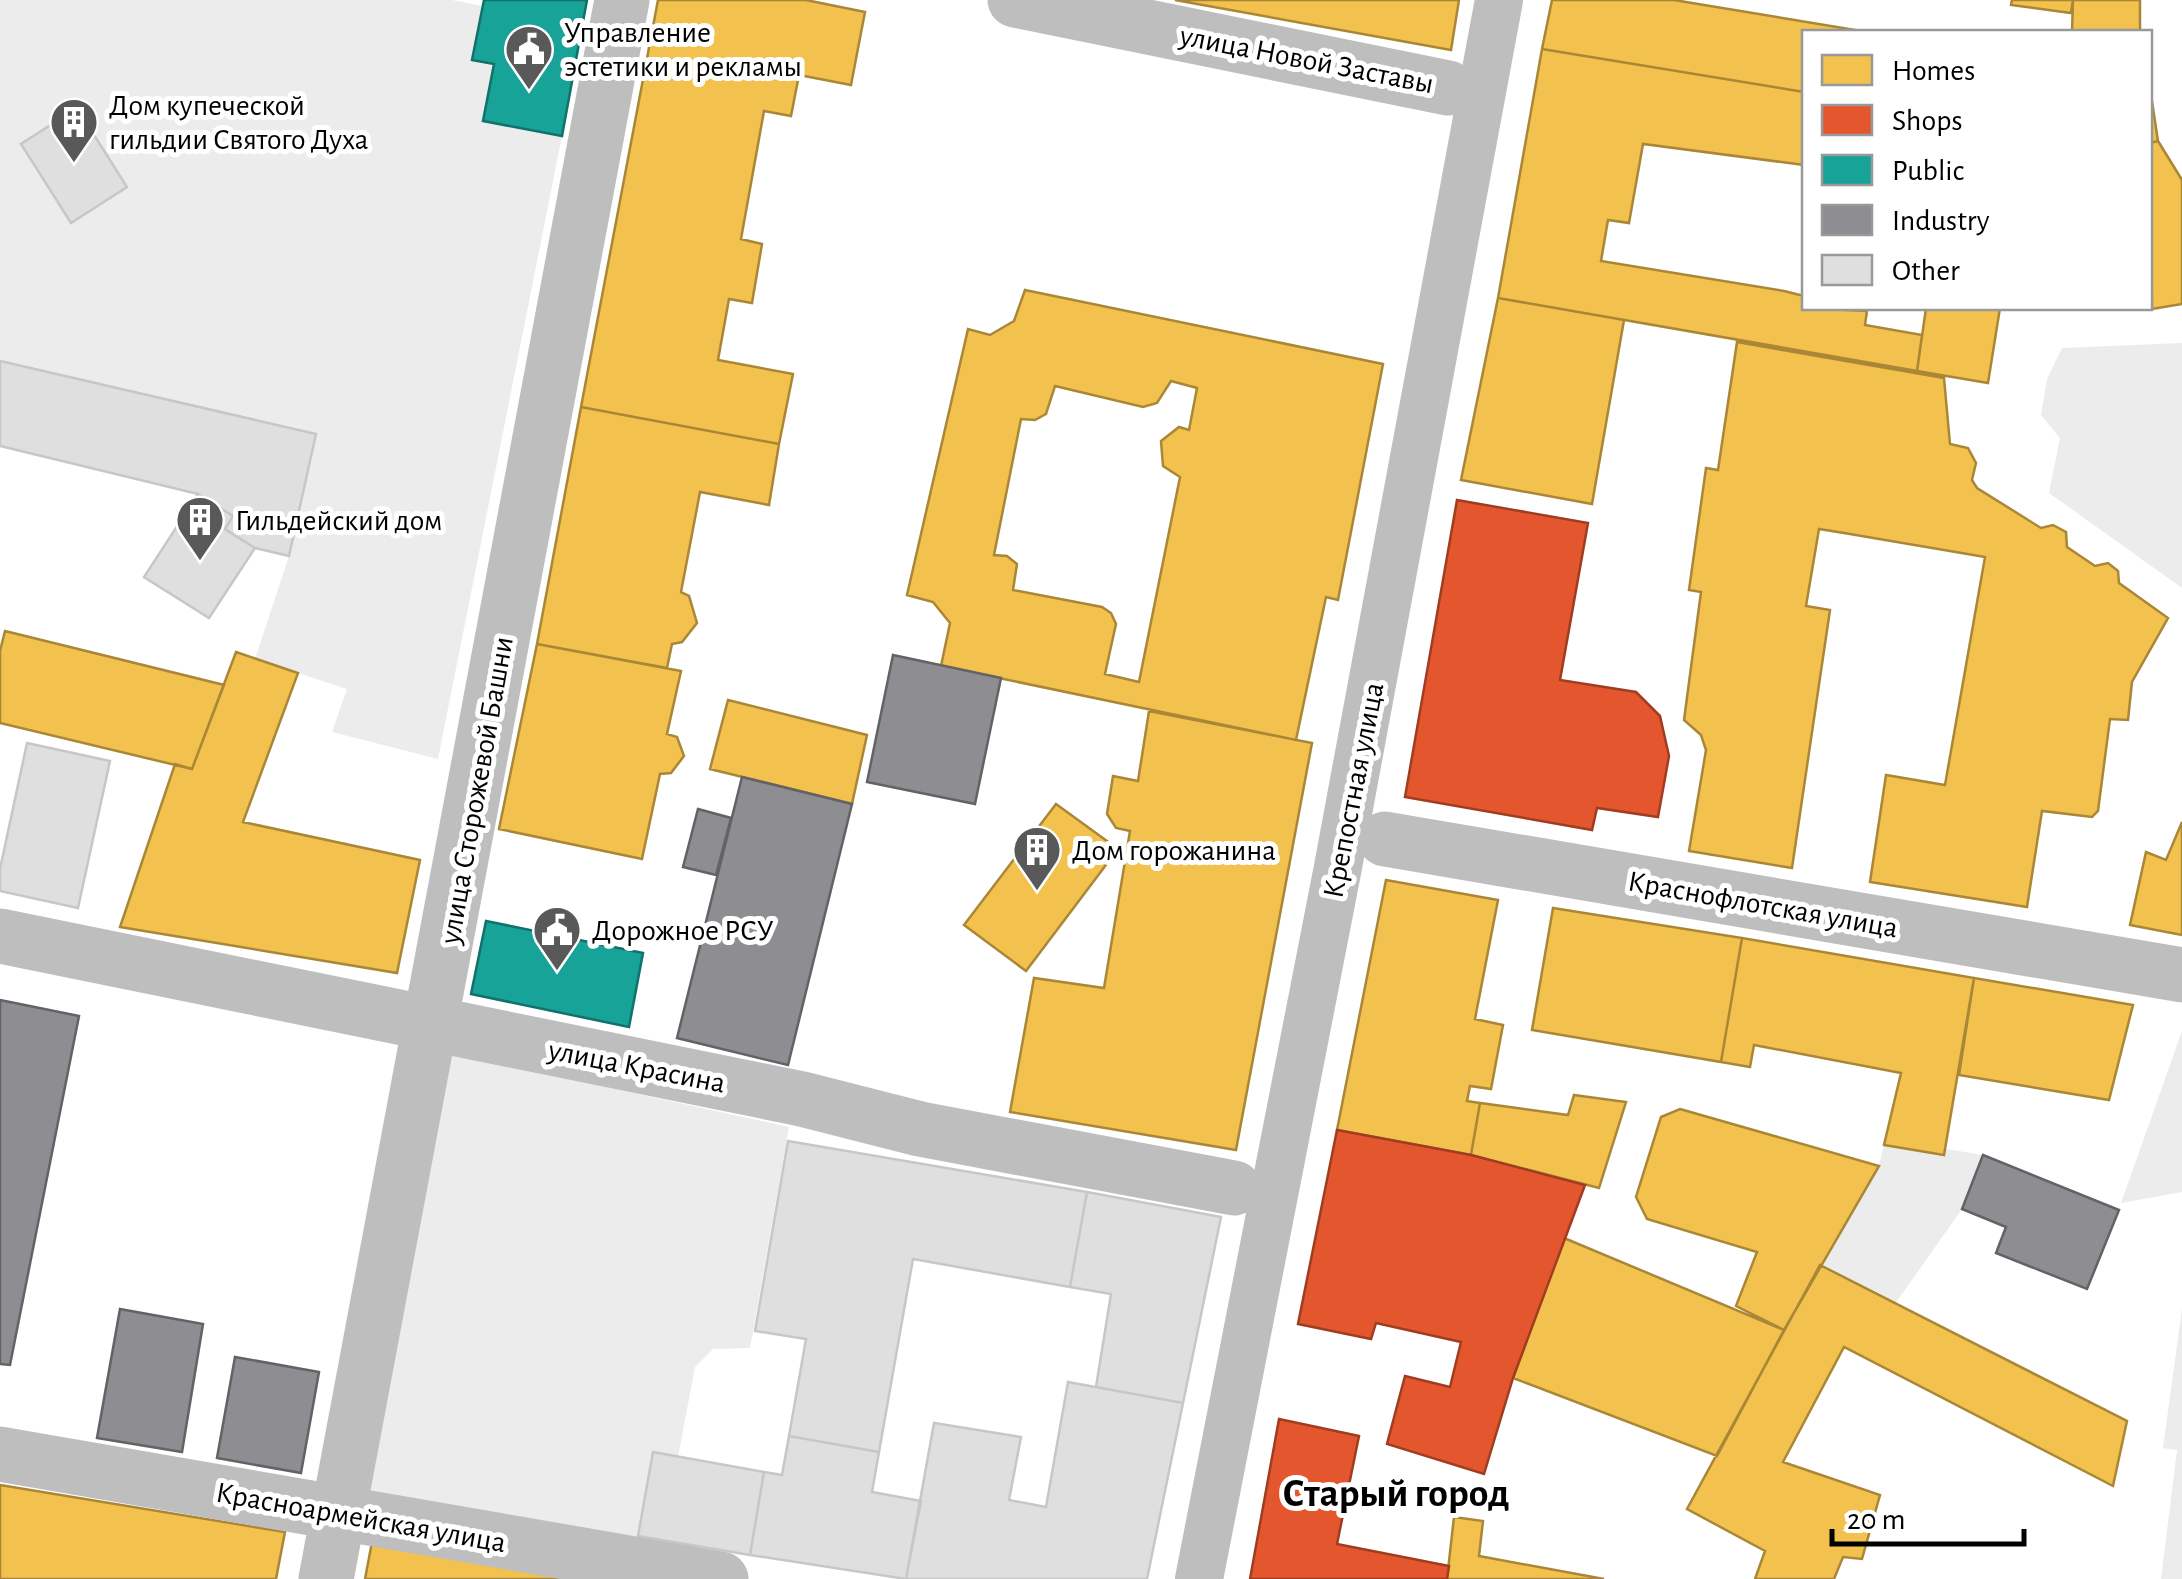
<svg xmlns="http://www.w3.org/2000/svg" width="2182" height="1579" viewBox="0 0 2182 1579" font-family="'Alegreya Sans',sans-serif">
	<rect width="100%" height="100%" fill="#fff"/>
	<path fill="#ececec" d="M 0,0 L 452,0 L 483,6 L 473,59 L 494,64 L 483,120 L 562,136 L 438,759 L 332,732 L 347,689 L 255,659 L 289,556 L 315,434 L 0,361 Z
		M 2182,343 L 2182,588 L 2049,493 L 2060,438 L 2041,415 L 2047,379 L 2062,348 Z
		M 2182,1031 L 2182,1192 L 2121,1203 Z
		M 451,1053 L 789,1127 L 750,1348 L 713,1349 L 695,1367 L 678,1457 L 653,1453 L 637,1544 L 369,1498 Z
		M 1884,1145 L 1944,1155 L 1946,1149 L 1983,1155 L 1962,1209 L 1895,1304 L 1820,1265 L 1879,1166 Z
		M 2182,1309 L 2182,1579 L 2161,1579 L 2177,1450 L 2163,1448 Z"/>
	<path fill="#f2c14e" stroke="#a98737" stroke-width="2.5" fill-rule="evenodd" d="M 658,0 L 806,0 L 865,12 L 851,85 L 799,75 L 791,116 L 764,111 L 741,239 L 762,244 L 752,303 L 729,299 L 718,360 L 793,374 L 779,444 L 581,407 Z
		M 1175,0 L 1459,0 L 1451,50 Z
		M 1552,0 L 1674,0 L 1867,32 L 1804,32 L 1804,92 L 1542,49 Z
		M 2012,0 L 2073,0 L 2071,13 L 2011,5 Z
		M 2073,0 L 2140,0 L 2140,32 L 2072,32 Z
		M 1542,49 L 1804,92 L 1804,165 L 1643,144 L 1629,223 L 1608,220 L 1601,261 L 1784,291 L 1804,296 L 1804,308 L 1867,311 L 1865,325 L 1922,335 L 1917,371 L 1498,298 Z
		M 2150,88 L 2158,141 L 2150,143 Z
		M 2158,141 L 2182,180 L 2182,304 L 2152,309 L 2150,143 Z
		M 1025,290 L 1383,364 L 1338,600 L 1326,597 L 1296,740 L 941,666 L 950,623 L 933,602 L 907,595 L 968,329 L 990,335 L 1014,321 ZM 1171,381 L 1197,388 L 1189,430 L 1179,427 L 1161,441 L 1163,466 L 1180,477 L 1139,682 L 1105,674 L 1116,624 L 1111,613 L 1102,607 L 1013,590 L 1017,564 L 1007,556 L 994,555 L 1021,419 L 1035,420 L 1046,414 L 1055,386 L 1143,407 L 1157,403 Z
		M 1498,298 L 1624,320 L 1592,504 L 1461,480 Z
		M 1926,308 L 2000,308 L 1988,383 L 1917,371 Z
		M 1737,342 L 1944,378 L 1950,444 L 1968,448 L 1976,463 L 1972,480 L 1977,488 L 2041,528 L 2053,525 L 2066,532 L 2067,547 L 2095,566 L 2108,563 L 2118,571 L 2119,583 L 2168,618 L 2132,682 L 2128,720 L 2110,719 L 2098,811 L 2092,817 L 2042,811 L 2027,907 L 1870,882 L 1886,775 L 1945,785 L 1985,557 L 1844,533 L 1819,529 L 1806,606 L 1830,610 L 1792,868 L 1689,851 L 1706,750 L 1701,735 L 1684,720 L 1701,592 L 1689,590 L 1706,468 L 1718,470 Z
		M 581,407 L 779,444 L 769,505 L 700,492 L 681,592 L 689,596 L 697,623 L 682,642 L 672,644 L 667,668 L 537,644 Z
		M 5,631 L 224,685 L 192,769 L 0,723 L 0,651 Z
		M 537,644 L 681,671 L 667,734 L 677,737 L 684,756 L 671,773 L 660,774 L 642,859 L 499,829 Z
		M 236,652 L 298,673 L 243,822 L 420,860 L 397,973 L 120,927 L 175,764 L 192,769 Z
		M 728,700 L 867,735 L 852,804 L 710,769 Z
		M 1149,711 L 1312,743 L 1236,1150 L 1010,1112 L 1034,978 L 1104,988 L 1130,831 L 1116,828 L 1107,814 L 1113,776 L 1138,781 Z
		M 1056,804 L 1118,849 L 1026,971 L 964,925 Z
		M 2182,822 L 2182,935 L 2130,925 L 2146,852 L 2166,860 Z
		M 1386,880 L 1498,900 L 1475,1019 L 1503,1025 L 1491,1089 L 1470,1086 L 1467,1101 L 1480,1103 L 1471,1155 L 1337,1130 Z
		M 1553,908 L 1742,938 L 1721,1062 L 1532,1030 Z
		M 1742,938 L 1974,978 L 1944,1155 L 1884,1145 L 1901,1073 L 1754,1045 L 1750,1067 L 1721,1062 Z
		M 1974,978 L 2133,1005 L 2109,1100 L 1959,1075 Z
		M 1574,1095 L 1626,1102 L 1599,1188 L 1471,1155 L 1480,1103 L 1568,1115 Z
		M 1680,1109 L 1879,1166 L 1784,1330 L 1736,1306 L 1757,1252 L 1647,1219 L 1636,1197 L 1661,1117 Z
		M 1564,1238 L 1784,1330 L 1717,1456 L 1513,1378 Z
		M 1820,1265 L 2127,1421 L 2113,1486 L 1844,1347 L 1783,1462 L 1880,1495 L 1862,1559 L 1843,1557 L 1834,1579 L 1755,1579 L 1765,1551 L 1687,1509 Z
		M 0,1485 L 285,1532 L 276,1579 L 0,1579 Z
		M 1454,1517 L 1483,1521 L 1479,1556 L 1604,1579 L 1447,1579 Z
		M 372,1542 L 572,1579 L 365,1579 Z"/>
	<path fill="#e4572e" stroke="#a03d20" stroke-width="2.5" d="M 1457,500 L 1588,523 L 1560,680 L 1636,692 L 1660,716 L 1669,756 L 1658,817 L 1597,808 L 1592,830 L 1405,797 Z
		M 1337,1130 L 1471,1155 L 1585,1185 L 1513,1378 L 1484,1474 L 1387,1444 L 1405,1376 L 1450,1387 L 1461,1342 L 1376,1323 L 1371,1339 L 1298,1324 Z
		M 1279,1419 L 1359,1436 L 1337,1544 L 1449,1566 L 1447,1579 L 1250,1579 Z"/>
	<path fill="#17a398" stroke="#10726a" stroke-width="2.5" d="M 484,0 L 587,0 L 562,136 L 483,121 L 494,64 L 472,60 Z
		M 486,921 L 643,953 L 629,1027 L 471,994 Z"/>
	<path fill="#8d8d92" stroke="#636366" stroke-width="2.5" d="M 893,655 L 1001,678 L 975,804 L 867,782 Z
		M 742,777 L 852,804 L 788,1065 L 677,1038 Z
		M 698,809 L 731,818 L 716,875 L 683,867 Z
		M 0,1000 L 79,1016 L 10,1365 L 0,1364 Z
		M 1983,1155 L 2119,1210 L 2087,1289 L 1996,1253 L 2006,1227 L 1962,1209 Z
		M 120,1309 L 203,1324 L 182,1452 L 97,1438 Z
		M 235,1357 L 319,1372 L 301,1473 L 217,1458 Z"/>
	<path fill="#dfdfdf" stroke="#c7c7c7" stroke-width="2.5" d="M 77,108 L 127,187 L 71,223 L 21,144 Z
		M 0,361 L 316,434 L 289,556 L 255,548 L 225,529 L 233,516 L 198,494 L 0,446 Z
		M 198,494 L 233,516 L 225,529 L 255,548 L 209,618 L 144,577 Z
		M 27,743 L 110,761 L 78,908 L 0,891 L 0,869 Z
		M 788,1141 L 1087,1192 L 1070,1287 L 913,1259 L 879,1452 L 789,1436 L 806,1339 L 755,1331 Z
		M 1087,1192 L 1221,1217 L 1183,1403 L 1096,1387 L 1111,1294 L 1070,1287 Z
		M 1068,1382 L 1183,1403 L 1147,1579 L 906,1579 L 934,1423 L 1021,1437 L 1009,1500 L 1046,1507 Z
		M 789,1436 L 879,1452 L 872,1492 L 921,1501 L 906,1579 L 750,1555 L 764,1472 L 782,1475 Z
		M 653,1452 L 764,1472 L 750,1555 L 638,1536 Z"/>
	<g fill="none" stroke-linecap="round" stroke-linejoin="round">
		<path stroke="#bebebe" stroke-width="48" d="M 1199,1579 L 1338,867 L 1499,0"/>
		<path stroke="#bebebe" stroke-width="55" d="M 1015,0 L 1448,88
			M 1385,839 L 2182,975
			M 0,936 L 802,1099 L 920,1129 L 1234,1188
			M 0,1454 L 721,1579
			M 326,1579 L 622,0"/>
	</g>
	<defs>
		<g id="civic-pin" transform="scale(2.5)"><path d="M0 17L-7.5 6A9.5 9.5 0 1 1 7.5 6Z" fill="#595959" stroke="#fff"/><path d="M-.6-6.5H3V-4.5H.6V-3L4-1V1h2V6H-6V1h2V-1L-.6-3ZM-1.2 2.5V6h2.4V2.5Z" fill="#fff"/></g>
		<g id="building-pin" transform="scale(2.5)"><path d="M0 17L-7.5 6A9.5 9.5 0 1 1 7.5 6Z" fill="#595959" stroke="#fff"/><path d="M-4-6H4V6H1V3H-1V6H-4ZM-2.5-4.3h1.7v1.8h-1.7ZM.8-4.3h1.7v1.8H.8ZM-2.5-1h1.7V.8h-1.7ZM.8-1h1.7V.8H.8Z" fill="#fff"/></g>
	</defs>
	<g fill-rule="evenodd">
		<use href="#civic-pin" x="529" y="49"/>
		<use href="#building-pin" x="74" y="122"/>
		<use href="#building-pin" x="200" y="520"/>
		<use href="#building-pin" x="1037" y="850"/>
		<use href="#civic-pin" x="557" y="930"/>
	</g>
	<g text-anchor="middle" stroke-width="10" stroke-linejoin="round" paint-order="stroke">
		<g font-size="30" fill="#000" stroke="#fff" text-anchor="start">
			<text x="564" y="42">Управление<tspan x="564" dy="34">эстетики и рекламы</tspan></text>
			<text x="109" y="115">Дом купеческой<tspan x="109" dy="34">гильдии Святого Духа</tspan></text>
			<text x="235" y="530">Гильдейский дом</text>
			<text x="1072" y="860">Дом горожанина</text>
			<text x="592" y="940">Дорожное РСУ</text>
		</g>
		<g font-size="30" fill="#000" stroke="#fff">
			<text transform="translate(1307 59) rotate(11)" y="10">улица Новой Заставы</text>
			<text transform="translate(476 790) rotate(-80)" y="10">улица Сторожевой Башни</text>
			<text transform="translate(1353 790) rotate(-79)" y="10">Крепостная улица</text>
			<text transform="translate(1763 904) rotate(10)" y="10">Краснофлотская улица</text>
			<text transform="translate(637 1066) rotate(11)" y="10">улица Красина</text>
			<text transform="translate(361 1517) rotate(10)" y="10">Красноармейская улица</text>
		</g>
		<g font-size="40" font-weight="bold" fill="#000" stroke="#fff">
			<text x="1396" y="1506">Старый город</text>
		</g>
	</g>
	<rect x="1802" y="30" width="350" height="280" fill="#ffffff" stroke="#999999" stroke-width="2.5"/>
	<rect x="1822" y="55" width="50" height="30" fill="#f2c14e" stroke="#999999" stroke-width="2.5"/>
	<text x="1892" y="80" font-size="30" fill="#000000">Homes</text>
	<rect x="1822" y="105" width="50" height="30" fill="#e4572e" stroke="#999999" stroke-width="2.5"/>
	<text x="1892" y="130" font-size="30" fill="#000000">Shops</text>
	<rect x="1822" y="155" width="50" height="30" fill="#17a398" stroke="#999999" stroke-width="2.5"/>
	<text x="1892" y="180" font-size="30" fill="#000000">Public</text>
	<rect x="1822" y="205" width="50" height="30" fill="#8d8d92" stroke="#999999" stroke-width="2.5"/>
	<text x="1892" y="230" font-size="30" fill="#000000">Industry</text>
	<rect x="1822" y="255" width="50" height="30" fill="#dfdfdf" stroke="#999999" stroke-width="2.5"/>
	<text x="1892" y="280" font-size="30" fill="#000000">Other</text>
	<path d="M1832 1529v15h192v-15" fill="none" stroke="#000000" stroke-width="5"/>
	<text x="1847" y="1529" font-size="30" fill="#000000" stroke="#ffffff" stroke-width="8" paint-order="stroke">20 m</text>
</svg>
